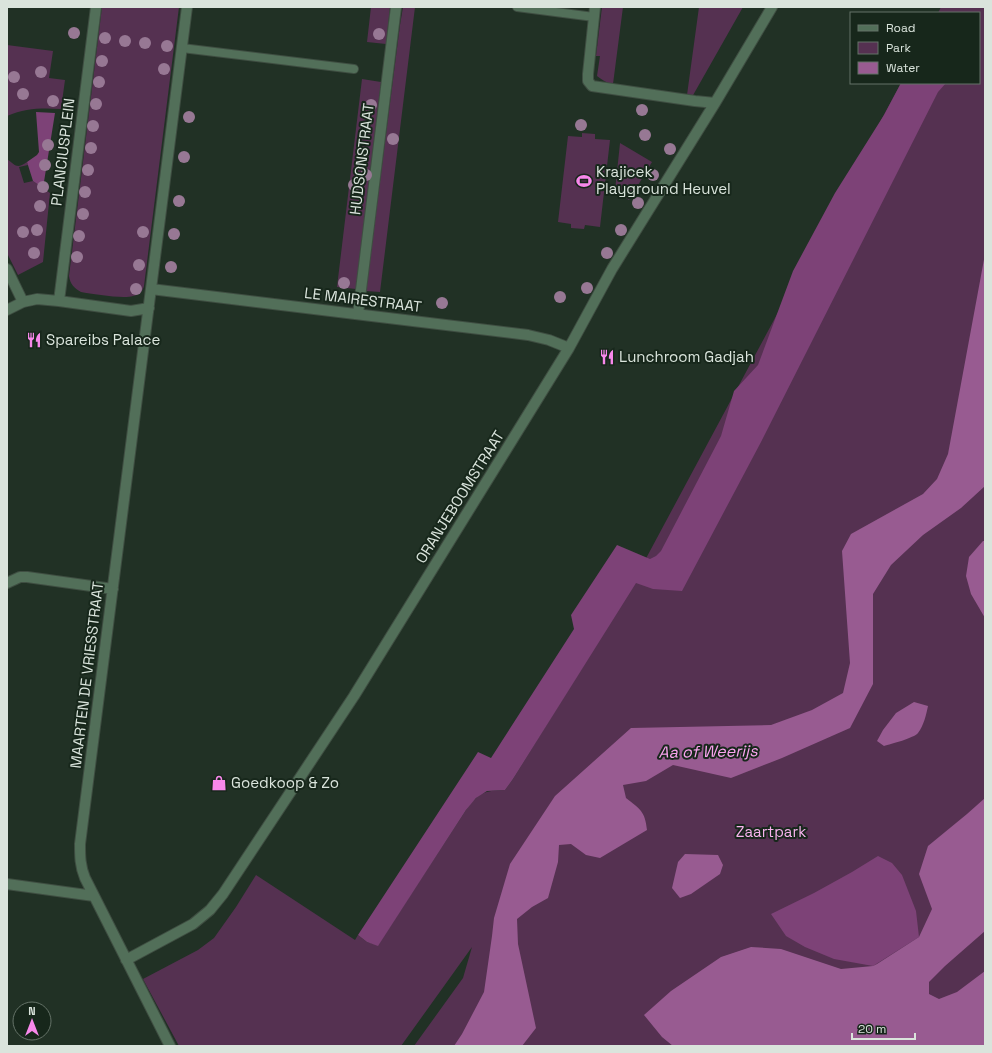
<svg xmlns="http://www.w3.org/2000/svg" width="992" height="1053" viewBox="0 0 992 1053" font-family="'Space Grotesk',sans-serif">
	<rect width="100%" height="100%" fill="#213125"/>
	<path fill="#553151" d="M 102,7 L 179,7 L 144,286 C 143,291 139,295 133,296 C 123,299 93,294 81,292 C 74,288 70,284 69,276 Z
		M 371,7 L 390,7 L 386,44 L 367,42 Z
		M 403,7 L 415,7 L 380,292 L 366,291 L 400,25 Z
		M 602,7 L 623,7 L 613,84 C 607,83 602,80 597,76 L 600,56 L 596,56 Z
		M 699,7 L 743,7 L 692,97 L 687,95 Z
		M 941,7 L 985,7 L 985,1046 L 414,1046 L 463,978 L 472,947 L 401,1046 L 179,1046 L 143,979 L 198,950 L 214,938 L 236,907 L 256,875 L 355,940 L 358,935 L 367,942 L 378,945 L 466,810 C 480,792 483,791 505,790 L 513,779 L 621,605 L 901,83 L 979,83 L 979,13 L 938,13 Z
		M 7,45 L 53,51 L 49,78 L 65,80 L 61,109 C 41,108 26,108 7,116 Z
		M 362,79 L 381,82 L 356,289 L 337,287 Z
		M 582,133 L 595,134 L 595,139 L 610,140 L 600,227 L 585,225 L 584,229 L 571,228 L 571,224 L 558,222 L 568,136 L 582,137 Z
		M 620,143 L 652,162 L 629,200 L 615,191 Z
		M 7,159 C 16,166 17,169 27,162 L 28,165 L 19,167 L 24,183 L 33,181 L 50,193 L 43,262 L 18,275 L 7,253 Z"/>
	<path fill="#7d4277" d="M 901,83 L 946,83 L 938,92 L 761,442 L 682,591 L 653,589 L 636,583 L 513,779 L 505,790 L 487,791 L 476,798 L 466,810 L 378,946 L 367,942 L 358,935 L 478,752 L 491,758 L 574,629 L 571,615 L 617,545 L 650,559 L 656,556 L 661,551 L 721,436 L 734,391 L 758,365 L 793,271 L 835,193 L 884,115 Z
		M 36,112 L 55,113 L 43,188 L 33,181 L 27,162 L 37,155 L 39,152 Z
		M 878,856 L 892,863 L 902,875 L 916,911 L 919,937 L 873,966 L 834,959 L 805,947 L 786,936 L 771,914 L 814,893 L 852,872 Z"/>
	<path fill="#985b91" d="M 985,254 L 985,486 L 961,508 L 923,535 L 891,565 L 873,594 L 873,684 L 850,728 L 782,758 L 731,778 L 673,765 L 646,781 L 623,785 L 626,798 C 640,809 645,811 647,830 L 600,858 L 586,855 L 571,844 L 559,845 L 558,862 L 548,898 L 532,907 L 517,919 L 518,944 L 536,1028 L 522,1046 L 454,1046 L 462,1034 L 484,992 L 492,936 L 494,918 L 510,864 L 555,796 L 631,728 L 771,725 L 812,710 L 843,693 L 850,663 L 842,551 L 851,534 L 923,494 L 937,479 L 948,454 Z
		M 983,541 L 985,541 L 985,618 L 971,594 L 966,576 L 969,557 Z
		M 914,702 L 928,706 C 926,715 924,725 918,733 C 914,738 891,744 884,746 L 877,741 L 883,730 L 896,713 Z
		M 985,798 L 985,931 L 945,966 L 929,982 L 929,994 L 939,999 L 957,992 L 985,971 L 985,1046 L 673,1046 L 662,1037 L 644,1015 L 671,991 L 721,957 L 751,947 L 781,949 L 841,969 L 873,966 L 877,964 L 919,937 L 932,909 L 919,874 L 928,846 L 967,814 Z
		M 685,854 L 718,855 L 723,865 L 720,874 L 691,894 L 680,898 L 672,888 L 678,862 Z"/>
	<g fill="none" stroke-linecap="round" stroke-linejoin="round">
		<g stroke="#3f4e42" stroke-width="10">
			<path id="service" d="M 517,7 L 594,17
				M 182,48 L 354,69"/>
		</g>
		<g stroke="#3f4e42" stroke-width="12">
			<path id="minor" d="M 595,7 L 588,74 L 588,81 L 592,86 L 695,101 L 715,103
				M 7,269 L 23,302
				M 151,289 L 380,317 L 528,335 L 549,340 L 569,348
				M 59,301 L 96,7
				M 7,310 L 23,302 L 37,299 L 59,301 L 131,311 L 149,308
				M 358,314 L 396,7
				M 7,583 L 20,577 L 27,577 L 113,589
				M 7,884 L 94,896
				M 126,960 L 193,924 L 210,910 L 223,894 L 354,696 L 569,348 L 612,269 L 715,103 L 772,7
				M 170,1046 L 85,878 C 80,866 80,856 80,844 L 187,7"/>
		</g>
		<use href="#service" stroke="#526f59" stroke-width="8"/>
		<use href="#minor" stroke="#526f59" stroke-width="10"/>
	</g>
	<g fill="#977894">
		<circle cx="74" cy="33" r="6"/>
		<circle cx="379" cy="34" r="6"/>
		<circle cx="105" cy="38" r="6"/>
		<circle cx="125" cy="41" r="6"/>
		<circle cx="145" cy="43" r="6"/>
		<circle cx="167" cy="46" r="6"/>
		<circle cx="102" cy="61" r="6"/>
		<circle cx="164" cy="69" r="6"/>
		<circle cx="41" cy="72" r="6"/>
		<circle cx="14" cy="77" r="6"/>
		<circle cx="99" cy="82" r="6"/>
		<circle cx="23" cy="94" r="6"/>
		<circle cx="53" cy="101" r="6"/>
		<circle cx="96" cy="104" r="6"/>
		<circle cx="371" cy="105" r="6"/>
		<circle cx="642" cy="110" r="6"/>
		<circle cx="189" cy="117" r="6"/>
		<circle cx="581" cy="125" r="6"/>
		<circle cx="93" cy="126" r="6"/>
		<circle cx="645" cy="135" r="6"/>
		<circle cx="393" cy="139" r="6"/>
		<circle cx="48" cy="145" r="6"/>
		<circle cx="91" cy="148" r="6"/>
		<circle cx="670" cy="149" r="6"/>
		<circle cx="184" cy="157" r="6"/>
		<circle cx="45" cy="165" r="6"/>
		<circle cx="88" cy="170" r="6"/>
		<circle cx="366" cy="175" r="6"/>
		<circle cx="653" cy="175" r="6"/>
		<circle cx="354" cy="185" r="6"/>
		<circle cx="43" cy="187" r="6"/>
		<circle cx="85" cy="192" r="6"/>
		<circle cx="179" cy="201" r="6"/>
		<circle cx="638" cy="203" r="6"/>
		<circle cx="40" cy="206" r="6"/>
		<circle cx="83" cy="214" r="6"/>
		<circle cx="37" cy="230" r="6"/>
		<circle cx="621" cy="230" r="6"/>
		<circle cx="23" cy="232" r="6"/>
		<circle cx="143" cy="232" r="6"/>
		<circle cx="174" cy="234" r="6"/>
		<circle cx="79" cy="236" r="6"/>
		<circle cx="34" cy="253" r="6"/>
		<circle cx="607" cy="253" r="6"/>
		<circle cx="77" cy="257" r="6"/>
		<circle cx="139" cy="265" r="6"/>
		<circle cx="171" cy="267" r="6"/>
		<circle cx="344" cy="283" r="6"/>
		<circle cx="587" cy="288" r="6"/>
		<circle cx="136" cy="289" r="6"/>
		<circle cx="560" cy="297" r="6"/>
		<circle cx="442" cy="303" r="6"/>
	</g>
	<defs>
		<g id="stadium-bare" transform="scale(1.2)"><path d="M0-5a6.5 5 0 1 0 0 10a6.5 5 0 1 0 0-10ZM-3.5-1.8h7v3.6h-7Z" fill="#f888eb" stroke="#17271b" stroke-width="2.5" paint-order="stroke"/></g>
		<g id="restaurant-bare" transform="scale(1.2)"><path d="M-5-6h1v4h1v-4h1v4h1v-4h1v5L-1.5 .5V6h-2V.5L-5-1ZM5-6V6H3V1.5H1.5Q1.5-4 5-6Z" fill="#f888eb" stroke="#17271b" stroke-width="2.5" paint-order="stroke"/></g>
		<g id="shop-bare" transform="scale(1.2)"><path d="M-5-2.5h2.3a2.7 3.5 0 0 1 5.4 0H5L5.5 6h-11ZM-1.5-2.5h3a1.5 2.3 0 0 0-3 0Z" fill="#f888eb" stroke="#17271b" stroke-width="2.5" paint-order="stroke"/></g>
	</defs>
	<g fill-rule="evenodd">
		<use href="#stadium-bare" x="584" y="181"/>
		<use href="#restaurant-bare" x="34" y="340"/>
		<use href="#restaurant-bare" x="607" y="357"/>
		<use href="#shop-bare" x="219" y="783"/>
	</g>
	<g text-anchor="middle" stroke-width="4" stroke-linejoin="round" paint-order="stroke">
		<g font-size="15" fill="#dae4dc" stroke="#17271b">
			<text transform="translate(63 152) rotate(-83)" y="5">PLANCIUSPLEIN</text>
			<text transform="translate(362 159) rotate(-83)" y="5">HUDSONSTRAAT</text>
			<text transform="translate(363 300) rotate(7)" y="5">LE MAIRESTRAAT</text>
			<text transform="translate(460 497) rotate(-58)" y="5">ORANJEBOOMSTRAAT</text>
			<text transform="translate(87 675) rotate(-83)" y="5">MAARTEN DE VRIESSTRAAT</text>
		</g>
		<g font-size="15" fill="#dae4dc" stroke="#17271b" text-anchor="start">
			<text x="596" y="177">Krajicek<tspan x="596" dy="17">Playground Heuvel</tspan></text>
			<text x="46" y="345">Spareibs Palace</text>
			<text x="619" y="362">Lunchroom Gadjah</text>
			<text x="231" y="788">Goedkoop &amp; Zo</text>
		</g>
		<g font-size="15" fill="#f8b3ee" stroke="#17271b">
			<text x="771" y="837">Zaartpark</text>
		</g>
		<g font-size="16" font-style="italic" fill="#faa4ef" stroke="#17271b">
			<text transform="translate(708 751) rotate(-1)" y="6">Aa of Weerijs</text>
		</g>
	</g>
	<rect width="992" height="1053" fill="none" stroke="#dae4dc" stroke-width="16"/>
	<rect x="850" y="12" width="130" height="72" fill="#17271b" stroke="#657368"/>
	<rect x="858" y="25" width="20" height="6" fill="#526f59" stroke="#657368"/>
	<text x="886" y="32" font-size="12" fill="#dae4dc">Road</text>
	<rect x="858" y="42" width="20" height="12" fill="#553151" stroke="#657368"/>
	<text x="886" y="52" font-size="12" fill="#dae4dc">Park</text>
	<rect x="858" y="62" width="20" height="12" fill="#985b91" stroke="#657368"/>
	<text x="886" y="72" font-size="12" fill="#dae4dc">Water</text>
	<g transform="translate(32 1021)"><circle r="19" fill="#17271b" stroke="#657368"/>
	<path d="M0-3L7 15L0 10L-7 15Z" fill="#f888eb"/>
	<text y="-6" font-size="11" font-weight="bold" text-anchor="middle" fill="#dae4dc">N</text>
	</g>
	<path d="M852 1033v6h63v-6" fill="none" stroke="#dae4dc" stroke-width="2"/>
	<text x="858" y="1033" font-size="12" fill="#dae4dc" stroke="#17271b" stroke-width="3" paint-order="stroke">20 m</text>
</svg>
